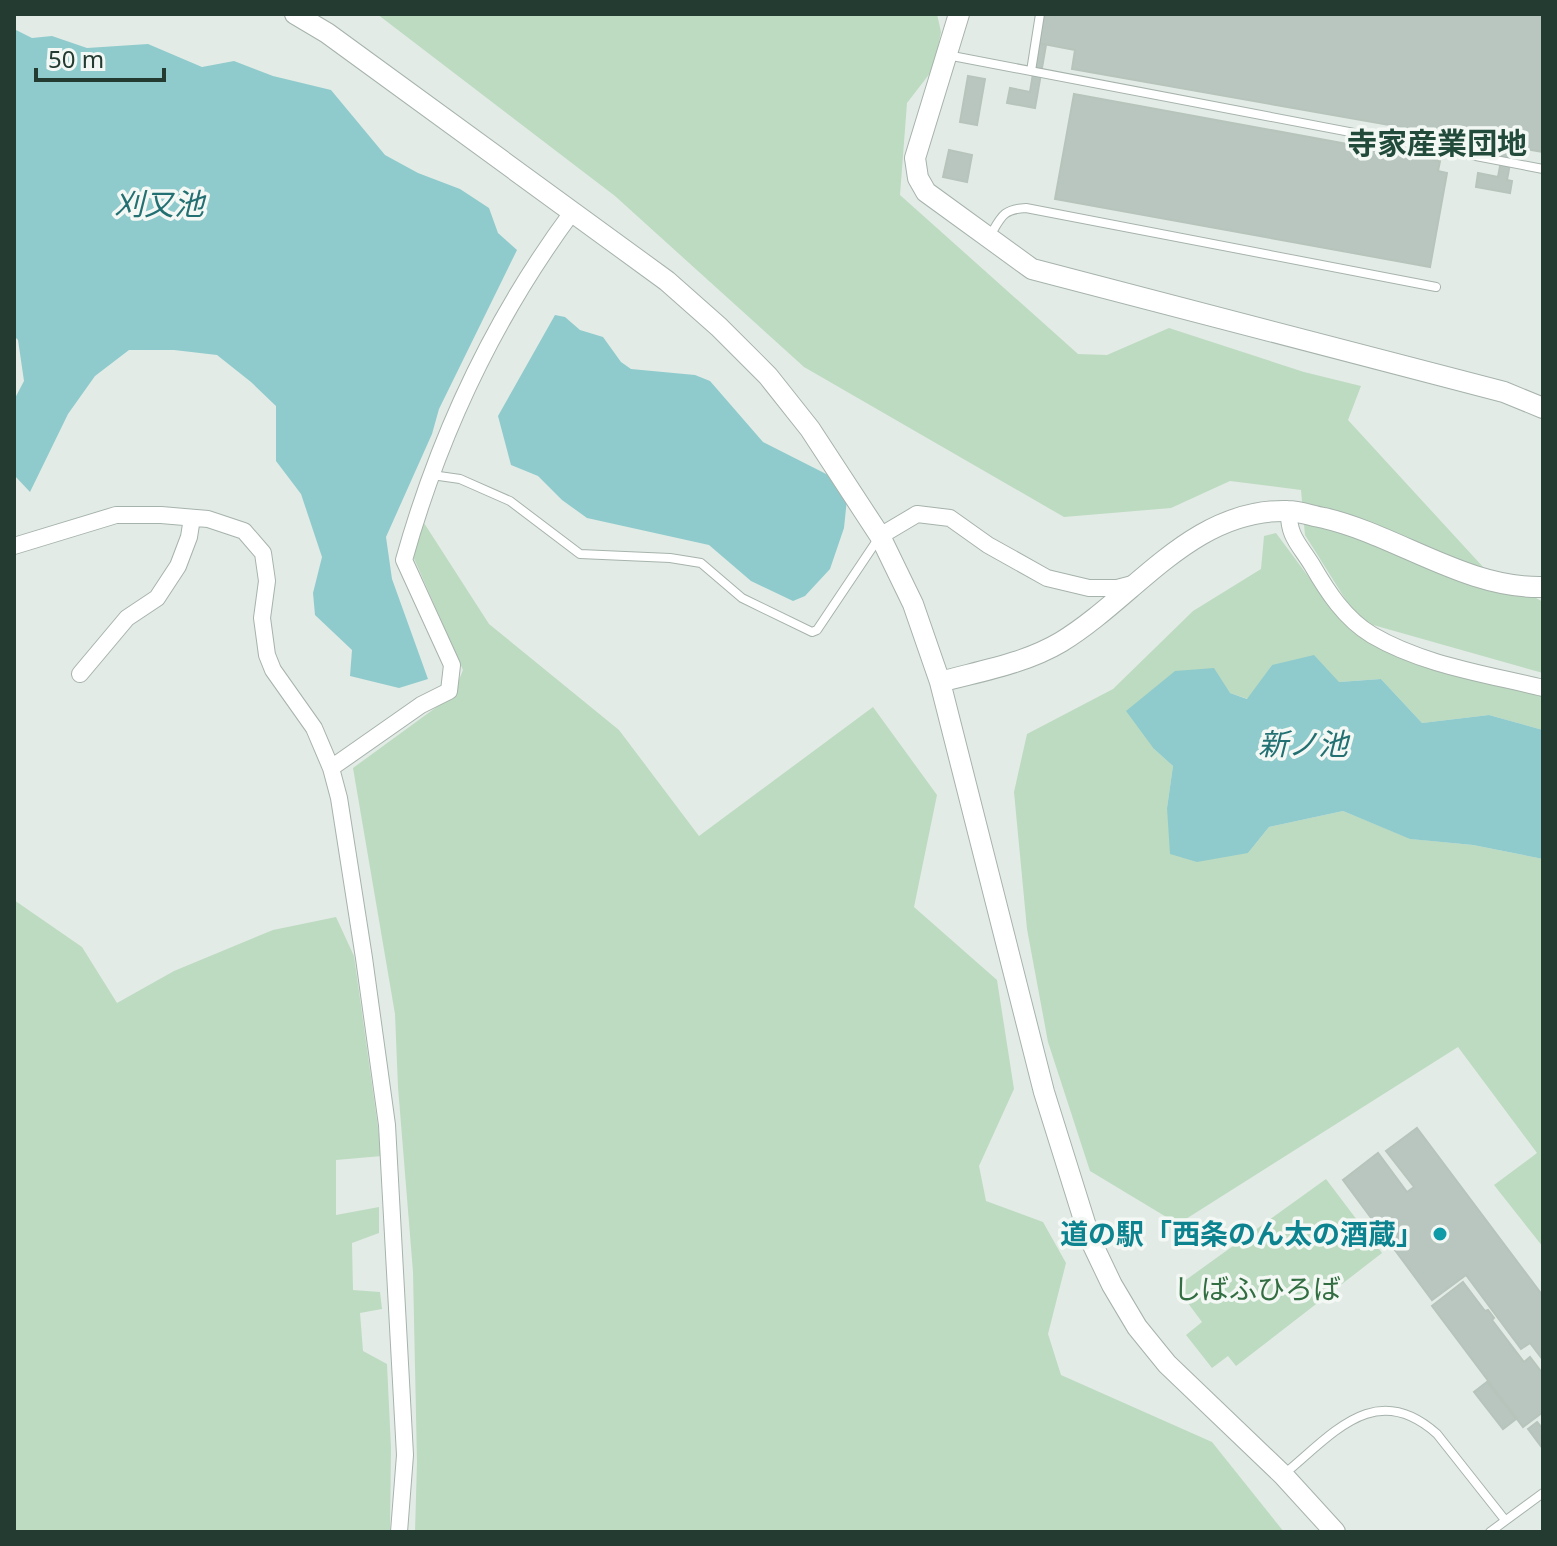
<svg xmlns="http://www.w3.org/2000/svg" width="1557" height="1546" viewBox="0 0 1557 1546" font-family="'Noto Sans','Noto Sans JP',sans-serif">
	<rect width="100%" height="100%" fill="#e3ebe6"/>
	<path fill="#bddbc1" d="M 377,14 L 937,14 L 941,32 L 934,68 L 907,103 L 900,195 L 1078,354 L 1107,355 L 1169,328 L 1304,372 L 1361,386 L 1348,420 L 1484,568 L 1543,602 L 1543,673 L 1359,621 L 1305,535 L 1301,490 L 1230,481 L 1171,508 L 1064,517 L 804,367 L 615,196 Z
		M 424,523 L 489,624 L 619,730 L 699,836 L 873,707 L 937,795 L 914,907 L 997,980 L 1014,1089 L 979,1166 L 986,1201 L 1043,1222 L 1066,1263 L 1048,1334 L 1061,1375 L 1212,1442 L 1284,1532 L 415,1532 L 417,1462 L 413,1272 L 398,1087 L 395,1014 L 353,768 L 453,695 L 463,670 L 412,554 Z
		M 1276,533 L 1322,595 L 1367,640 L 1543,695 L 1543,730 L 1489,715 L 1422,723 L 1381,679 L 1339,682 L 1272,665 L 1248,699 L 1230,693 L 1154,749 L 1173,766 L 1167,808 L 1248,853 L 1269,827 L 1343,811 L 1411,839 L 1473,845 L 1543,859 L 1543,1247 L 1494,1185 L 1537,1153 L 1458,1047 L 1178,1224 L 1090,1171 L 1048,1042 L 1027,929 L 1014,792 L 1027,734 L 1113,689 L 1193,611 L 1261,569 L 1264,536 Z
		M 14,900 L 82,947 L 117,1003 L 174,971 L 273,930 L 336,917 L 354,956 L 382,1156 L 336,1160 L 336,1215 L 379,1207 L 379,1233 L 352,1243 L 353,1290 L 380,1292 L 382,1309 L 360,1313 L 363,1351 L 387,1364 L 391,1448 L 390,1532 L 14,1532 Z
		M 1326,1179 L 1382,1253 L 1236,1366 L 1228,1356 L 1212,1368 L 1186,1335 L 1202,1322 L 1176,1287 Z"/>
	<path fill="#8fcbcc" d="M 14,29 L 32,38 L 52,36 L 87,48 L 148,44 L 202,67 L 234,61 L 273,76 L 331,90 L 385,155 L 418,173 L 460,189 L 489,208 L 498,233 L 517,250 L 439,409 L 432,434 L 386,537 L 392,579 L 428,679 L 399,688 L 350,676 L 352,650 L 315,615 L 313,593 L 322,557 L 301,494 L 276,461 L 276,406 L 251,382 L 217,355 L 174,350 L 129,350 L 95,376 L 68,414 L 30,492 L 14,475 L 14,400 L 24,381 L 18,340 L 14,336 Z
		M 555,315 L 565,317 L 580,330 L 603,337 L 621,362 L 631,369 L 695,375 L 710,381 L 763,442 L 838,480 L 847,499 L 844,528 L 830,569 L 805,596 L 793,601 L 751,581 L 709,545 L 587,518 L 562,500 L 538,476 L 511,465 L 498,416 Z
		M 1314,655 L 1339,682 L 1381,679 L 1422,723 L 1489,715 L 1543,730 L 1543,859 L 1473,845 L 1410,839 L 1343,811 L 1269,827 L 1248,853 L 1197,862 L 1170,854 L 1167,808 L 1173,766 L 1154,749 L 1126,711 L 1175,671 L 1214,668 L 1230,693 L 1247,699 L 1272,665 Z"/>
	<path fill="#b8c6bf" stroke="#b6c4bc" stroke-width="2" d="M 1043,14 L 1543,14 L 1543,152 L 1072,69 L 1075,50 L 1038,43 Z
		M 1038,43 L 1046,45 L 1035,108 L 1007,103 L 1010,88 L 1030,92 Z
		M 968,76 L 985,79 L 977,125 L 960,122 Z
		M 1074,94 L 1440,161 L 1438,171 L 1447,173 L 1430,267 L 1055,199 Z
		M 1504,145 L 1513,147 L 1507,180 L 1512,181 L 1510,193 L 1476,187 L 1478,173 L 1498,177 Z
		M 949,150 L 972,155 L 967,182 L 943,177 Z
		M 1417,1128 L 1543,1296 L 1543,1360 L 1530,1343 L 1521,1349 L 1466,1275 L 1432,1300 L 1343,1180 L 1378,1153 L 1407,1192 L 1414,1187 L 1386,1151 Z
		M 1463,1282 L 1485,1311 L 1488,1310 L 1494,1318 L 1492,1320 L 1524,1362 L 1530,1357 L 1543,1374 L 1543,1412 L 1523,1427 L 1432,1306 Z
		M 1487,1382 L 1516,1419 L 1503,1429 L 1474,1392 Z
		M 1537,1422 L 1543,1429 L 1543,1449 L 1528,1429 Z"/>
	<g fill="none" stroke-linecap="round" stroke-linejoin="round">
		<g stroke="#a6b3ac" stroke-width="10">
			<path id="service" d="M 947,55 L 1543,169
				M 1031,71 L 1040,14
				M 990,236 C 1001,217 1003,209 1026,208 L 1436,287
				M 432,475 L 460,479 L 510,501 L 580,554 L 670,558 L 701,563 L 742,598 L 812,632 L 817,630 L 878,539
				M 1283,1475 C 1332,1435 1375,1378 1437,1434 L 1505,1520
				M 1490,1532 L 1543,1493"/>
		</g>
		<g stroke="#a6b3ac" stroke-width="18">
			<path id="minor" d="M 1289,511 C 1288,536 1299,544 1312,565 C 1327,591 1345,619 1372,635 C 1423,665 1486,674 1543,688
				M 880,536 L 917,514 L 950,518 L 988,545 L 1047,578 L 1089,588 L 1117,588 L 1136,583
				M 14,546 L 116,515 L 161,515 L 208,519 L 244,531 L 263,553 L 267,581 L 262,618 L 267,655 L 273,670 L 314,728 L 331,768 L 339,798 L 364,958 L 387,1125 L 405,1455 L 399,1532
				M 80,674 L 127,618 L 157,598 L 178,566 L 189,537 L 192,518
				M 331,768 L 421,705 L 449,691 L 452,665 L 404,560 C 439,435 495,316 573,211"/>
		</g>
		<g stroke="#a6b3ac" stroke-width="22">
			<path id="tertiary" d="M 295,14 L 327,33 L 667,281 L 719,327 L 768,376 L 810,429 L 880,536 L 913,604 L 940,682 L 1044,1092 L 1090,1239 L 1112,1285 L 1137,1327 L 1167,1364 L 1283,1475 L 1335,1532
				M 959,14 L 915,158 L 918,178 L 926,192 L 1032,269 L 1504,392 L 1543,408
				M 940,682 C 980,671 1024,664 1061,642 C 1135,597 1192,508 1288,511 C 1299,511 1312,516 1324,518 C 1397,535 1466,589 1543,587"/>
		</g>
		<use href="#service" stroke="#fff" stroke-width="8"/>
		<use href="#minor" stroke="#fff" stroke-width="16"/>
		<use href="#tertiary" stroke="#fff" stroke-width="20"/>
	</g>
	<circle fill="#0f9aa8" stroke="#f3f8f5" stroke-width="3" cx="1440" cy="1234" r="8"/>
	<g text-anchor="middle" stroke-width="7" stroke-linejoin="round" paint-order="stroke">
		<g font-size="28" font-weight="bold" fill="#0d838f" stroke="#f3f8f5" text-anchor="end">
			<text x="1424" y="1244">道の駅「西条のん太の酒蔵」</text>
		</g>
		<g font-size="28" fill="#326e41" stroke="#f3f8f5">
			<text x="1257" y="1299">しばふひろば</text>
		</g>
		<g font-size="30" font-weight="bold" fill="#224b3b" stroke="#f3f8f5">
			<text x="1437" y="154">寺家産業団地</text>
		</g>
		<g font-size="30" font-style="italic" fill="#237072" stroke="#f3f8f5">
			<text x="159" y="215">刈又池</text>
			<text x="1303" y="755">新ノ池</text>
		</g>
	</g>
	<rect width="1557" height="1546" fill="none" stroke="#243b32" stroke-width="32"/>
	<path d="M36 68v12h128v-12" fill="none" stroke="#243b32" stroke-width="4"/>
	<text x="48" y="68" font-size="24" fill="#243b32" stroke="#f3f8f5" stroke-width="6" paint-order="stroke">50 m</text>
</svg>
